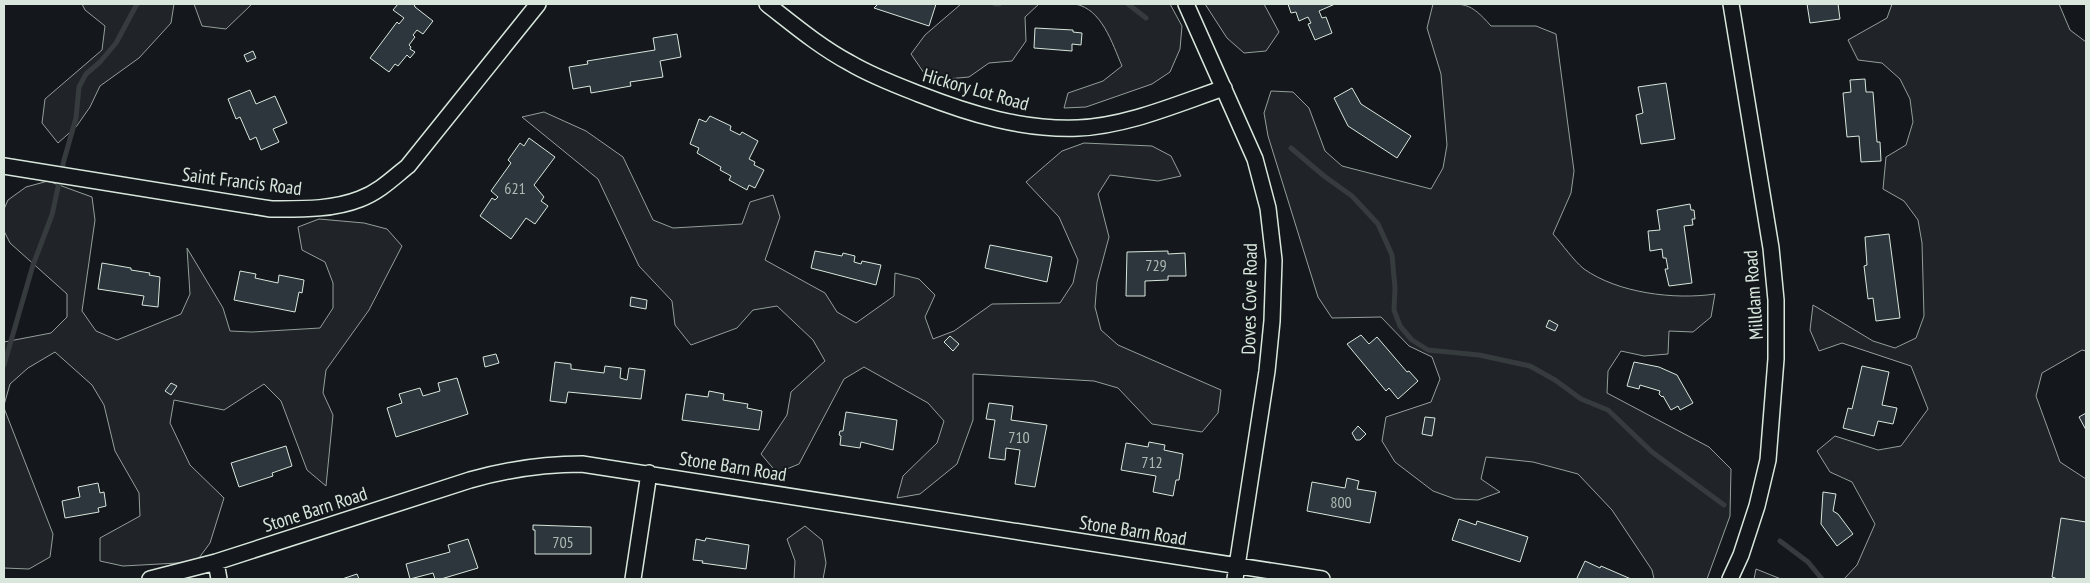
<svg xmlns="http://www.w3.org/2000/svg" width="2090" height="583" viewBox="0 0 2090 583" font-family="'PT Sans Narrow',sans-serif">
	<rect width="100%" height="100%" fill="#14181c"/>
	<path fill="#202428" stroke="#939e99" d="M 82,4 L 174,4 L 171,23 L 139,58 L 100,86 L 90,107 L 76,127 L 58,143 L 42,123 L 45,99 L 102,50 L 105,26 L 85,10 Z
		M 194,4 L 252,4 L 226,29 L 202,26 Z
		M 961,4 L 1039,4 L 1025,17 L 1026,41 L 1012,61 L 989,63 L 969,77 L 947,79 L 924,73 L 911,54 L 925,35 Z
		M 1075,4 L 1170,4 L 1182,26 L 1180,49 L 1170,72 L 1152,84 L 1086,107 L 1064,108 L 1068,93 L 1103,81 L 1122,66 C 1112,43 1102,9 1075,4 Z
		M 1205,4 L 1264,4 L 1279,32 L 1266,51 L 1244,53 L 1227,38 Z
		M 1433,4 C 1465,4 1469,1 1491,26 L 1536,26 L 1556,34 L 1574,171 L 1571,193 L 1553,234 C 1563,245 1573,260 1584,269 C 1618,293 1674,300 1715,294 L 1711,317 L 1693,332 L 1669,331 L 1668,354 L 1644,356 L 1621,351 L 1608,371 L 1607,393 L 1709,447 L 1731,469 L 1730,516 L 1707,579 L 1654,579 L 1652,570 L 1612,510 L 1578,474 L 1533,462 L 1486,457 L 1481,479 L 1500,492 L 1478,500 L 1455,499 L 1433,491 L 1395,462 L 1382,441 L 1386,417 L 1431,402 L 1440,379 L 1432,357 L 1409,346 L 1381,317 L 1332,318 L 1318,297 L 1268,136 L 1264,113 L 1271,91 L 1293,92 L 1309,108 L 1325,151 L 1342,166 L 1431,189 L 1443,168 L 1447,145 L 1441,74 L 1427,28 Z
		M 1892,4 L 2059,4 L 2070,30 L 2086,42 L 2086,351 L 2082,350 L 2042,373 L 2036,396 L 2060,462 L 2086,479 L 2086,579 L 1844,579 L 1857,565 L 1875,524 L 1852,482 L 1830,472 L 1817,451 L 1835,436 L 1878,450 L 1901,446 L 1928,409 L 1911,366 L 1842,343 L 1819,351 L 1810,330 L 1813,305 L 1873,341 L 1895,348 L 1916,338 L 1924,316 L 1922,243 L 1918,220 L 1904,201 L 1883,189 L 1886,157 L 1906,145 L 1913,122 L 1910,99 L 1900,79 L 1882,63 L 1858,60 L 1848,40 L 1887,18 Z
		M 544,112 L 586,131 L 623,157 L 653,220 L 673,228 L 742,224 L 750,202 L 773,195 L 780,217 L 765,260 L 825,293 L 837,312 L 856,323 L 894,296 L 895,273 L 919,279 L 935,295 L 925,317 L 933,339 L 954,331 L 992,304 L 1060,303 L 1073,283 L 1078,260 L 1059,217 L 1026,182 L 1062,151 L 1084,143 L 1152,146 L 1171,156 L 1181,176 L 1158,181 L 1110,175 L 1098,194 L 1109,237 L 1097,282 L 1095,307 L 1101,330 L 1118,345 L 1221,390 L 1218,413 L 1202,432 L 1152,424 L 1118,388 L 1094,381 L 973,374 L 973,420 L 957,464 L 920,494 L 897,498 L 903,476 L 937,443 L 944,421 L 928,403 L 864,367 L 844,379 L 799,464 L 777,473 L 761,454 L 787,415 L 791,392 L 825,361 L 813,340 L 777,306 L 753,310 L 737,328 L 691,345 L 675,325 L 672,301 L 639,266 L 598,179 L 522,117 Z
		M 48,181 L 92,197 L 95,220 L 82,311 L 96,331 L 117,340 L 181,314 L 190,294 L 187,248 L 223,308 L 230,331 L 252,332 L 320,328 L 333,308 L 333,283 L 325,262 L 302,250 L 298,227 L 319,219 L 364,223 L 387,229 L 402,246 L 369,310 L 326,370 L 323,393 L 333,415 L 326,486 L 307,470 L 281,401 L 264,384 L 224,410 L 174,400 L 170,423 L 190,465 L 224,498 L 210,543 L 196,562 L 123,566 L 100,561 L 100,538 L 140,516 L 139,493 L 115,451 L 104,405 L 92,385 L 55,352 L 28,368 L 10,384 L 4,405 L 4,342 L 51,333 L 67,317 L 67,294 L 10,243 L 4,231 L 4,209 L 8,200 L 26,187 Z
		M 4,408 L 53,534 L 50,557 L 29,569 L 4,568 Z
		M 805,526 L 822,540 L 826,563 L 823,579 L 794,579 L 795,561 L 787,539 Z
		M 1756,569 L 1781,579 L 1754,579 Z"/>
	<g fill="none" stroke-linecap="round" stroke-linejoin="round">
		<path stroke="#363b3e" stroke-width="5" d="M 995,4 L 999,4
			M 1128,4 L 1146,18
			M 1291,148 L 1324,176 L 1352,196 L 1378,224 L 1392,255 L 1395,288 L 1394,310 L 1400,326 L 1412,340 L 1428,350 L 1479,355 L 1530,366 L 1555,380 L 1581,399 L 1608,410 L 1652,452 L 1724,505
			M 4,365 L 33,265 L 52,215 L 64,160 L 76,118 L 79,87 L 86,74 L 100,62 L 116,43 L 137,4
			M 1780,541 L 1808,562 L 1822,579"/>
	</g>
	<path fill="#2c363c" stroke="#d8e6dc" d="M 398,4 L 414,4 L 415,7 L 433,21 L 423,34 L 417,30 L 413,35 L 415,37 L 409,45 L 411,47 L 410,49 L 415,52 L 410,58 L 407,55 L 398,66 L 395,64 L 389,72 L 370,58 L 397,22 L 399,24 L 404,18 L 393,10 Z
		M 878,4 L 936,4 L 929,26 L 874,8 Z
		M 1288,4 L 1335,4 L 1319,11 L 1322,18 L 1326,17 L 1332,33 L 1315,40 L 1308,24 L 1311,23 L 1308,17 L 1299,21 L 1296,12 L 1291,13 Z
		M 1807,4 L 1838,4 L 1840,19 L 1810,23 Z
		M 1035,28 L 1073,30 L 1073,32 L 1082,33 L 1081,45 L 1072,44 L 1072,51 L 1034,48 Z
		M 677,34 L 681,57 L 660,61 L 663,77 L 630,82 L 631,86 L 591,93 L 590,86 L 573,89 L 569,67 L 588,64 L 587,61 L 655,50 L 653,38 Z
		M 253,51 L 256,58 L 247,62 L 244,55 Z
		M 1865,79 L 1866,92 L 1873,92 L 1877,142 L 1880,142 L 1881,161 L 1861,162 L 1859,136 L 1847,137 L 1843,93 L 1851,92 L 1850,80 Z
		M 1666,83 L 1675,139 L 1641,144 L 1636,115 L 1643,113 L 1638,87 Z
		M 1352,88 L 1361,104 L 1411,136 L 1397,158 L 1348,126 L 1334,98 Z
		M 250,90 L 256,104 L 275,96 L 287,123 L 273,129 L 279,142 L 261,150 L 256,137 L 250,140 L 240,117 L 236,119 L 228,99 Z
		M 710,116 L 731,126 L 730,130 L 740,135 L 742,132 L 758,141 L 749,159 L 755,162 L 754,165 L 764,170 L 755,188 L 749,185 L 747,190 L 729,180 L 731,176 L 720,170 L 721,167 L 697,153 L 699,148 L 690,144 L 699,119 L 706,122 Z
		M 529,138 L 555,157 L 534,185 L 544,197 L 541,201 L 548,206 L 535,224 L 526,218 L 511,239 L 480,216 L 492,198 L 495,200 L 498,197 L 491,191 L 511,163 L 508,160 L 520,143 L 524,146 Z
		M 1690,204 L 1691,210 L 1694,210 L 1695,219 L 1692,219 L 1693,225 L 1684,226 L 1692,283 L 1669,286 L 1665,269 L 1668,269 L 1666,258 L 1663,258 L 1662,249 L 1650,251 L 1648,231 L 1660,230 L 1657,210 Z
		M 1889,234 L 1900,318 L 1876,321 L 1873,298 L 1868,299 L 1864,266 L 1867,265 L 1865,237 Z
		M 990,245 L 1052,257 L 1047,282 L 985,268 Z
		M 815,251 L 842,256 L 843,253 L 855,256 L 854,262 L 861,264 L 862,261 L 881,265 L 876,285 L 811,268 Z
		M 1168,251 L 1168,254 L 1185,253 L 1186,276 L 1168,276 L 1168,280 L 1145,281 L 1145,296 L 1126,296 L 1127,252 Z
		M 102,263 L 131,268 L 131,270 L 150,273 L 149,275 L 160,277 L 158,307 L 142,305 L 144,296 L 98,289 Z
		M 240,271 L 256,274 L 255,278 L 278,283 L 279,275 L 304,280 L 302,293 L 299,292 L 295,312 L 234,300 Z
		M 631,297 L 647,300 L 646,309 L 630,306 Z
		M 1549,320 L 1558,325 L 1555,331 L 1546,327 Z
		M 1361,335 L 1369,344 L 1377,337 L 1407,372 L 1409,371 L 1418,381 L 1398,399 L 1389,388 L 1386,391 L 1347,344 Z
		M 950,336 L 959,344 L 953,351 L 944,342 Z
		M 496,354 L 499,363 L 485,367 L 483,357 Z
		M 555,362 L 571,364 L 571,369 L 604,373 L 605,366 L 621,368 L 620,378 L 627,380 L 629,368 L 645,370 L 641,399 L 568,392 L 566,403 L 550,401 Z
		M 1634,362 L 1659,367 L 1677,375 L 1693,403 L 1680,410 L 1678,406 L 1671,410 L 1663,396 L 1662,397 L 1659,394 L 1660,391 L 1640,385 L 1639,389 L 1627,386 Z
		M 1862,366 L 1889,372 L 1882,405 L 1897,408 L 1893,424 L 1878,421 L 1874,436 L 1843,428 L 1848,408 L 1852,409 Z
		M 457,378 L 468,414 L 396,437 L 387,408 L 402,403 L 399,394 L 420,388 L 423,396 L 440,391 L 438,383 Z
		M 171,383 L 177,386 L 171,395 L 165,391 Z
		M 709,391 L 724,394 L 723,400 L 748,404 L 747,408 L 762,411 L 759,430 L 682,420 L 686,394 L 708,397 Z
		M 989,403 L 1013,406 L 1011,420 L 1047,425 L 1035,487 L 1015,484 L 1020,450 L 1006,448 L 1005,460 L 989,458 L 995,420 L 986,419 Z
		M 846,412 L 897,420 L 893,450 L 861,442 L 860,448 L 840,445 L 841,436 L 839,435 L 840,431 L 843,431 Z
		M 2086,413 L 2086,430 L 2079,417 Z
		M 1425,417 L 1435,418 L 1432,436 L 1422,434 Z
		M 1358,426 L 1366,434 L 1360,440 L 1356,440 L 1352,433 Z
		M 1149,442 L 1165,445 L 1164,450 L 1183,454 L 1179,480 L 1176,480 L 1173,496 L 1153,492 L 1156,476 L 1121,470 L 1126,443 L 1148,447 Z
		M 286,446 L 292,466 L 272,473 L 273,476 L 239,487 L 231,463 Z
		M 1347,478 L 1359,481 L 1357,489 L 1376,492 L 1370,523 L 1307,511 L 1312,482 L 1345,488 Z
		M 98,483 L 100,493 L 104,492 L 106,506 L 98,508 L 99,512 L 65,518 L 62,501 L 80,497 L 78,487 Z
		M 1823,492 L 1836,494 L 1833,511 L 1838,514 L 1853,534 L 1837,546 L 1821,524 Z
		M 2061,518 L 2086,522 L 2086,579 L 2058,579 L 2052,577 Z
		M 1459,519 L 1476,525 L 1477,521 L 1528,537 L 1520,562 L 1452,540 Z
		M 533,525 L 591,527 L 591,554 L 535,554 L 535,530 L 533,530 Z
		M 706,538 L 749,545 L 746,569 L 702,563 L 703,561 L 693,560 L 696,539 L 705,541 Z
		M 468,539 L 478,568 L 441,579 L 435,579 L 433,573 L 410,579 L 406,564 L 450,552 L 448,545 Z
		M 1585,561 L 1600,568 L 1601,566 L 1631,579 L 1579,579 L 1577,578 Z
		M 357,574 L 359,579 L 342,579 Z"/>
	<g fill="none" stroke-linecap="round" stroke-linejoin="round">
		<g stroke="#d8e6dc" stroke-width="18">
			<path id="street" d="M 767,4 C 794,25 820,47 850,63 C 872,76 896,85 919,94 C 970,114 1022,130 1078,128 C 1127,126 1177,104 1224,88
				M 1186,4 L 1255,159 L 1268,208 L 1274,260 L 1272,321 L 1267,371 L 1235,579
				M 4,166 L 271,209 C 301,209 332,210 360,199 C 379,192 393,178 408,166 L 538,4
				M 216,562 L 219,579
				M 150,579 L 216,562 L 470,480 C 509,469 542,464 582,464 L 1322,579
				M 633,579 L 649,473
				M 1730,579 L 1741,555 L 1757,506 L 1768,460 L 1776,359 L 1776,300 L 1771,248 L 1731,4"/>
		</g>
		<use href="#street" stroke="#14181c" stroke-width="15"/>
	</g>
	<g text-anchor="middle" stroke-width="4" stroke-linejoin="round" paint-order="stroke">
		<g font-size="16" fill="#adbab4">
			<text x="515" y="194">621</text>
			<text x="1156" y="271">729</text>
			<text x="1019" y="443">710</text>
			<text x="1152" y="468">712</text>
			<text x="1341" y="508">800</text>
			<text x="563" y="548">705</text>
		</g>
		<g font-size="19" fill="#d8e6dc" stroke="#14181c">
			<text transform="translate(976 89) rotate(16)" y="7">Hickory Lot Road</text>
			<text transform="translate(242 181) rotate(7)" y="7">Saint Francis Road</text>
			<text transform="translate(1753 295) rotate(-94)" y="7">Milldam Road</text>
			<text transform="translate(1249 299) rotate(-89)" y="7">Doves Cove Road</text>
			<text transform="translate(733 466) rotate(9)" y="7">Stone Barn Road</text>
			<text transform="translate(315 509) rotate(-18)" y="7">Stone Barn Road</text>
			<text transform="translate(1133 530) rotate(9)" y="7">Stone Barn Road</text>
		</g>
	</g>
	<rect width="2090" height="583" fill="none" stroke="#d8e6dc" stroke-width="10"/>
</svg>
